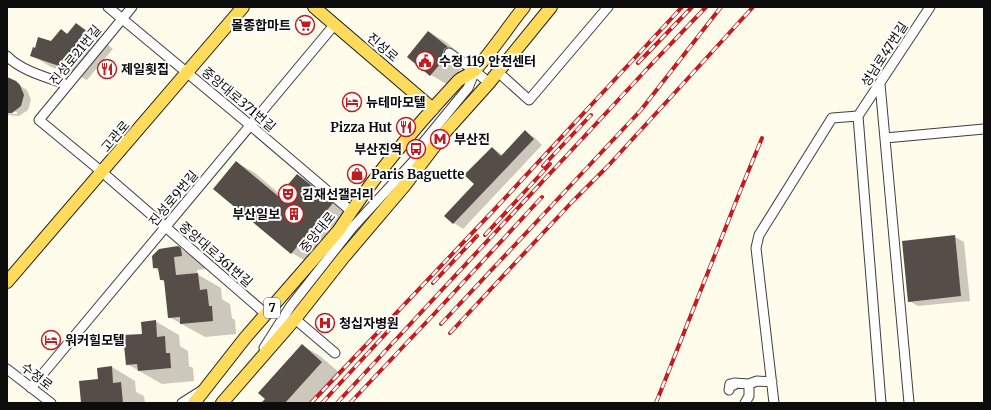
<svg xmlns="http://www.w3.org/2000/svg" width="991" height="410" viewBox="0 0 991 410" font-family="Merriweather,'Noto Sans KR',serif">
	<rect width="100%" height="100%" fill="#fffceb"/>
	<path fill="#0003" d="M 76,24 L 97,36 L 113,49 L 87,80 L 81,77 L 51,67 L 31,55 L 36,49 L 51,42 L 61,30 L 68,34 Z
		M 429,32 L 446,42 L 464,57 L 462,59 L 460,63 L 462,68 L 448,85 L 431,75 Z
		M 7,80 L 11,80 L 27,90 L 31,100 L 28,110 L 19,116 L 7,115 L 7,113 L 17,114 L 17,112 L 7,111 Z
		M 525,132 L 534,137 L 542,145 L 463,229 L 454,223 L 445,216 L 476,184 L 492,148 L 503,155 Z
		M 236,162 L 255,173 L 281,195 L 297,175 L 316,186 L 351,215 L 311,264 L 292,253 Z
		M 955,237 L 964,242 L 970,301 L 918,306 L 909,301 Z
		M 178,247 L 204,263 L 205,269 L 197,270 L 197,274 L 221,288 L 222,299 L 230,304 L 232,318 L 235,320 L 236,334 L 205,337 L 169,317 L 166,283 L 161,280 L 160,271 L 154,268 Z
		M 155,321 L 179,335 L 180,346 L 188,351 L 189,366 L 193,368 L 194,381 L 162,384 L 127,364 L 143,334 Z
		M 302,345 L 320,356 L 340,373 L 312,403 L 262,403 Z
		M 112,367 L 135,381 L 136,392 L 144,396 L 145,403 L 82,403 L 99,380 Z"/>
	<path fill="#554d48" d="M 76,23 L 93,36 L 65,69 L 62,67 L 30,56 L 33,47 L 35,48 L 38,37 L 51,41 L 61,29 L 67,34 Z
		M 428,31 L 448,47 L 444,49 L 443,52 L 445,58 L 430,76 L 407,57 Z
		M 7,77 L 16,81 L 20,85 L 24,95 L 21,106 L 12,113 L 7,113 Z
		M 525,130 L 534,139 L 453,224 L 444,216 L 474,184 L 464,175 L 492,147 L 501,156 Z
		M 236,161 L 278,196 L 297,174 L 333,203 L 291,254 L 213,189 Z
		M 955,235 L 961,296 L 908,302 L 902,241 Z
		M 178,246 L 181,248 L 182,256 L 174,257 L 176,275 L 198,273 L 200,290 L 207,289 L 209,306 L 212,306 L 213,321 L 180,324 L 180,317 L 168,318 L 164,280 L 160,280 L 158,268 L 153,268 L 152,256 L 159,249 Z
		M 156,320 L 157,337 L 165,336 L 166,353 L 170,353 L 171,368 L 138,371 L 137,364 L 126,365 L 123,335 L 142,334 L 141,322 Z
		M 302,344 L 322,362 L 285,403 L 261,403 L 265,399 L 258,393 Z
		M 112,366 L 113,383 L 121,382 L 123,403 L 81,403 L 79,381 L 98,379 L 97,368 Z"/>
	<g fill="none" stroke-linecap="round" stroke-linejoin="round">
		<g stroke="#3f3f3f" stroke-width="11">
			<path id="minor" d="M 108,7 L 250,125 L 351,211
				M 132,7 L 39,120 L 102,172 L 266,314
				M 449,53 L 475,71 L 489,83
				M 7,56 C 21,71 49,78 68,85
				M 498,72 L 529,100 L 608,7
				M 880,84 L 909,403
				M 858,116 L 881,403
				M 858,116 L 930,7
				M 885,138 L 984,129
				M 417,150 L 468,88 L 475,71
				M 295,319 L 335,353
				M 264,348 L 290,307 L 352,228 L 421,153 L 432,143
				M 7,369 L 51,403
				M 31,388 L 335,24
				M 729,390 L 730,384 L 734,385 L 734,383 L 749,384 L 757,381 L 772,382
				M 182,403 L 201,391
				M 745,403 L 749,396 L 749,384
				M 774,403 L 756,248 L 759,235 L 832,118 L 858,116"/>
		</g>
		<g stroke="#1d1d1d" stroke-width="14">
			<path id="major" d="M 314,7 L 433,109
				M 7,282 L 243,7
				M 194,403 L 245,338 L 339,230 C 373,177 415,127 458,81 C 463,76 471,75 476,69 C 493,50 508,27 524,7
				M 222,403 L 295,319 L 343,258 L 405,185 L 446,131 L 489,83 L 551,7"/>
		</g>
		<use href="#minor" stroke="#fff" stroke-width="9"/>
		<use href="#major" stroke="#ffdb5b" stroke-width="12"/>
		<g stroke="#c51b1f" stroke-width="4">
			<path id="rail" d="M 638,63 L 692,7
				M 543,166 L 591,115
				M 485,235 L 550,164
				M 433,283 L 477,236
				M 441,324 L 641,110 L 721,7
				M 450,333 L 571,203 L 608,166 L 753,7
				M 311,403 L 493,211 L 682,7
				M 322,403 L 391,328
				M 337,403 L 646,70 L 706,7
				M 350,403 L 435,313 L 542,197
				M 656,403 L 741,189 L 762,138"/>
		</g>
		<use href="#rail" stroke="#fff" stroke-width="2.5" stroke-dasharray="8" stroke-linecap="butt"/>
	</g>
	<defs>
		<g id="supermarket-ring" transform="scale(1)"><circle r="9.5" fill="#fff" stroke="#c51b1f" stroke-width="1.5"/><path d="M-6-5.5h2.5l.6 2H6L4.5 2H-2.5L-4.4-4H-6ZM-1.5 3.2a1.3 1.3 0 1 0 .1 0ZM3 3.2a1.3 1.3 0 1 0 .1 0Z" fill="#c51b1f"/></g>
		<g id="civic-ring" transform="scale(1)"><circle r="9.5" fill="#fff" stroke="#c51b1f" stroke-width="1.5"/><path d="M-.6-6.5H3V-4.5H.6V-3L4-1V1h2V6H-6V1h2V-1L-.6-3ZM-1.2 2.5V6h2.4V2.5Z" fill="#c51b1f"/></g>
		<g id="restaurant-ring" transform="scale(1)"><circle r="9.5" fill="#fff" stroke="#c51b1f" stroke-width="1.5"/><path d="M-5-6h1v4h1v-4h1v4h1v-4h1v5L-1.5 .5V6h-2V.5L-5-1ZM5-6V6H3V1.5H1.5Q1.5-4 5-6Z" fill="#c51b1f"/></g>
		<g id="hotel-ring" transform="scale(1)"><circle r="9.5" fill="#fff" stroke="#c51b1f" stroke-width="1.5"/><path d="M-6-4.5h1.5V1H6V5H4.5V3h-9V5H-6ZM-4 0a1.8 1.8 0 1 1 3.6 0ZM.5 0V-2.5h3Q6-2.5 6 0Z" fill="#c51b1f"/></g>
		<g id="metro-ring" transform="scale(1)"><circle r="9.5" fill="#fff" stroke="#c51b1f" stroke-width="1.5"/><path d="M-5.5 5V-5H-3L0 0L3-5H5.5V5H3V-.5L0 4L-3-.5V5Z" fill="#c51b1f"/></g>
		<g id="bus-ring" transform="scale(1)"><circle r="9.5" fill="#fff" stroke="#c51b1f" stroke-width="1.5"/><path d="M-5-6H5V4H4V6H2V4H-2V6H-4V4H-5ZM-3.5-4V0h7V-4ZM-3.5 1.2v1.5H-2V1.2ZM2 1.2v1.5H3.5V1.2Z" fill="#c51b1f"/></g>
		<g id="shop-ring" transform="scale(1)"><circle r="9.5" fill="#fff" stroke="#c51b1f" stroke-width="1.5"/><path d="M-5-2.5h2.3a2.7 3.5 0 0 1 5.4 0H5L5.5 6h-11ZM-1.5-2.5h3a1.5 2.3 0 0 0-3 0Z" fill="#c51b1f"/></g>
		<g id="theatre-ring" transform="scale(1)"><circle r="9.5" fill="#fff" stroke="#c51b1f" stroke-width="1.5"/><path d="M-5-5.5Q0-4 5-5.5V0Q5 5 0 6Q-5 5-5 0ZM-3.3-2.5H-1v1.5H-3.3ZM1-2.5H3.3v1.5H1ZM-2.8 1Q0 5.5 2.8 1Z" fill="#c51b1f"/></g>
		<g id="building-ring" transform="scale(1)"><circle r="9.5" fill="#fff" stroke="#c51b1f" stroke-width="1.5"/><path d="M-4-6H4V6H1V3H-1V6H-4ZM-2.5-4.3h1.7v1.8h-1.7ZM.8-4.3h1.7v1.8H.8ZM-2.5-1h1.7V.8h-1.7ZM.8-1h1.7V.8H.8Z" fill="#c51b1f"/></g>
		<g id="hospital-ring" transform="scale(1)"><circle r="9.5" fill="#fff" stroke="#c51b1f" stroke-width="1.5"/><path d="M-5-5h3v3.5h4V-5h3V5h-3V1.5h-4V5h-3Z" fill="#c51b1f"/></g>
	</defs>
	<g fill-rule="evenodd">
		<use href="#supermarket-ring" x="305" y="25"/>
		<use href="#civic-ring" x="425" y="61"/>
		<use href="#restaurant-ring" x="107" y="69"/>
		<use href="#hotel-ring" x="352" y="102"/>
		<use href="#restaurant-ring" x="406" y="127"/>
		<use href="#metro-ring" x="440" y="139"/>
		<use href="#bus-ring" x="416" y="149"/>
		<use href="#shop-ring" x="357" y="174"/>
		<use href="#theatre-ring" x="288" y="194"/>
		<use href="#building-ring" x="294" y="214"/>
		<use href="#hospital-ring" x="325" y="323"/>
		<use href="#hotel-ring" x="51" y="340"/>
	</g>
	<g text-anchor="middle" stroke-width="4" stroke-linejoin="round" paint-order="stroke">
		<rect fill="#fff" stroke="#555" stroke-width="1" x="264" y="298" width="16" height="20" rx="3"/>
		<g font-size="12" font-weight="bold" fill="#0c0c0c">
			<text x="272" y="312">7</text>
		</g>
		<g font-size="13" font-weight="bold" fill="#0c0c0c" stroke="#fff" text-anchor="start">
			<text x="291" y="30" text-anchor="end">몰종합마트</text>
			<text x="439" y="66">수정 119 안전센터</text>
			<text x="121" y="74">제일횟집</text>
			<text x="366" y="107">뉴테마모텔</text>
			<text x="392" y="132" text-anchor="end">Pizza Hut</text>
			<text x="454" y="144">부산진</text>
			<text x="402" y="154" text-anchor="end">부산진역</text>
			<text x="371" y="179">Paris Baguette</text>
			<text x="302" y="199">김재선갤러리</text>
			<text x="280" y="219" text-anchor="end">부산일보</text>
			<text x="339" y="328">청십자병원</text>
			<text x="65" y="345">워커힐모텔</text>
		</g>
		<g font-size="13" fill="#0c0c0c" stroke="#fff">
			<text transform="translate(383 47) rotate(40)" y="5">진성로</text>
			<text transform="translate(884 54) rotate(-57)" y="5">성남로47번길</text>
			<text transform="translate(75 55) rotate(-51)" y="5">진성로21번길</text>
			<text transform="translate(239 99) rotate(40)" y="5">중앙대로371번길</text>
			<text transform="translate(115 136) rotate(-50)" y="5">고관로</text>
			<text transform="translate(173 198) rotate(-50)" y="5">진성로9번길</text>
			<text transform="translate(317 232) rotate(-51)" y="5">중앙대로</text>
			<text transform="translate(216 254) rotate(41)" y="5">중앙대로361번길</text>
			<text transform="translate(37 376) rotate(38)" y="5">수정로</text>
		</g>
	</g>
	<rect width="991" height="410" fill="none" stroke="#0c0c0c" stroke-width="16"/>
</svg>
